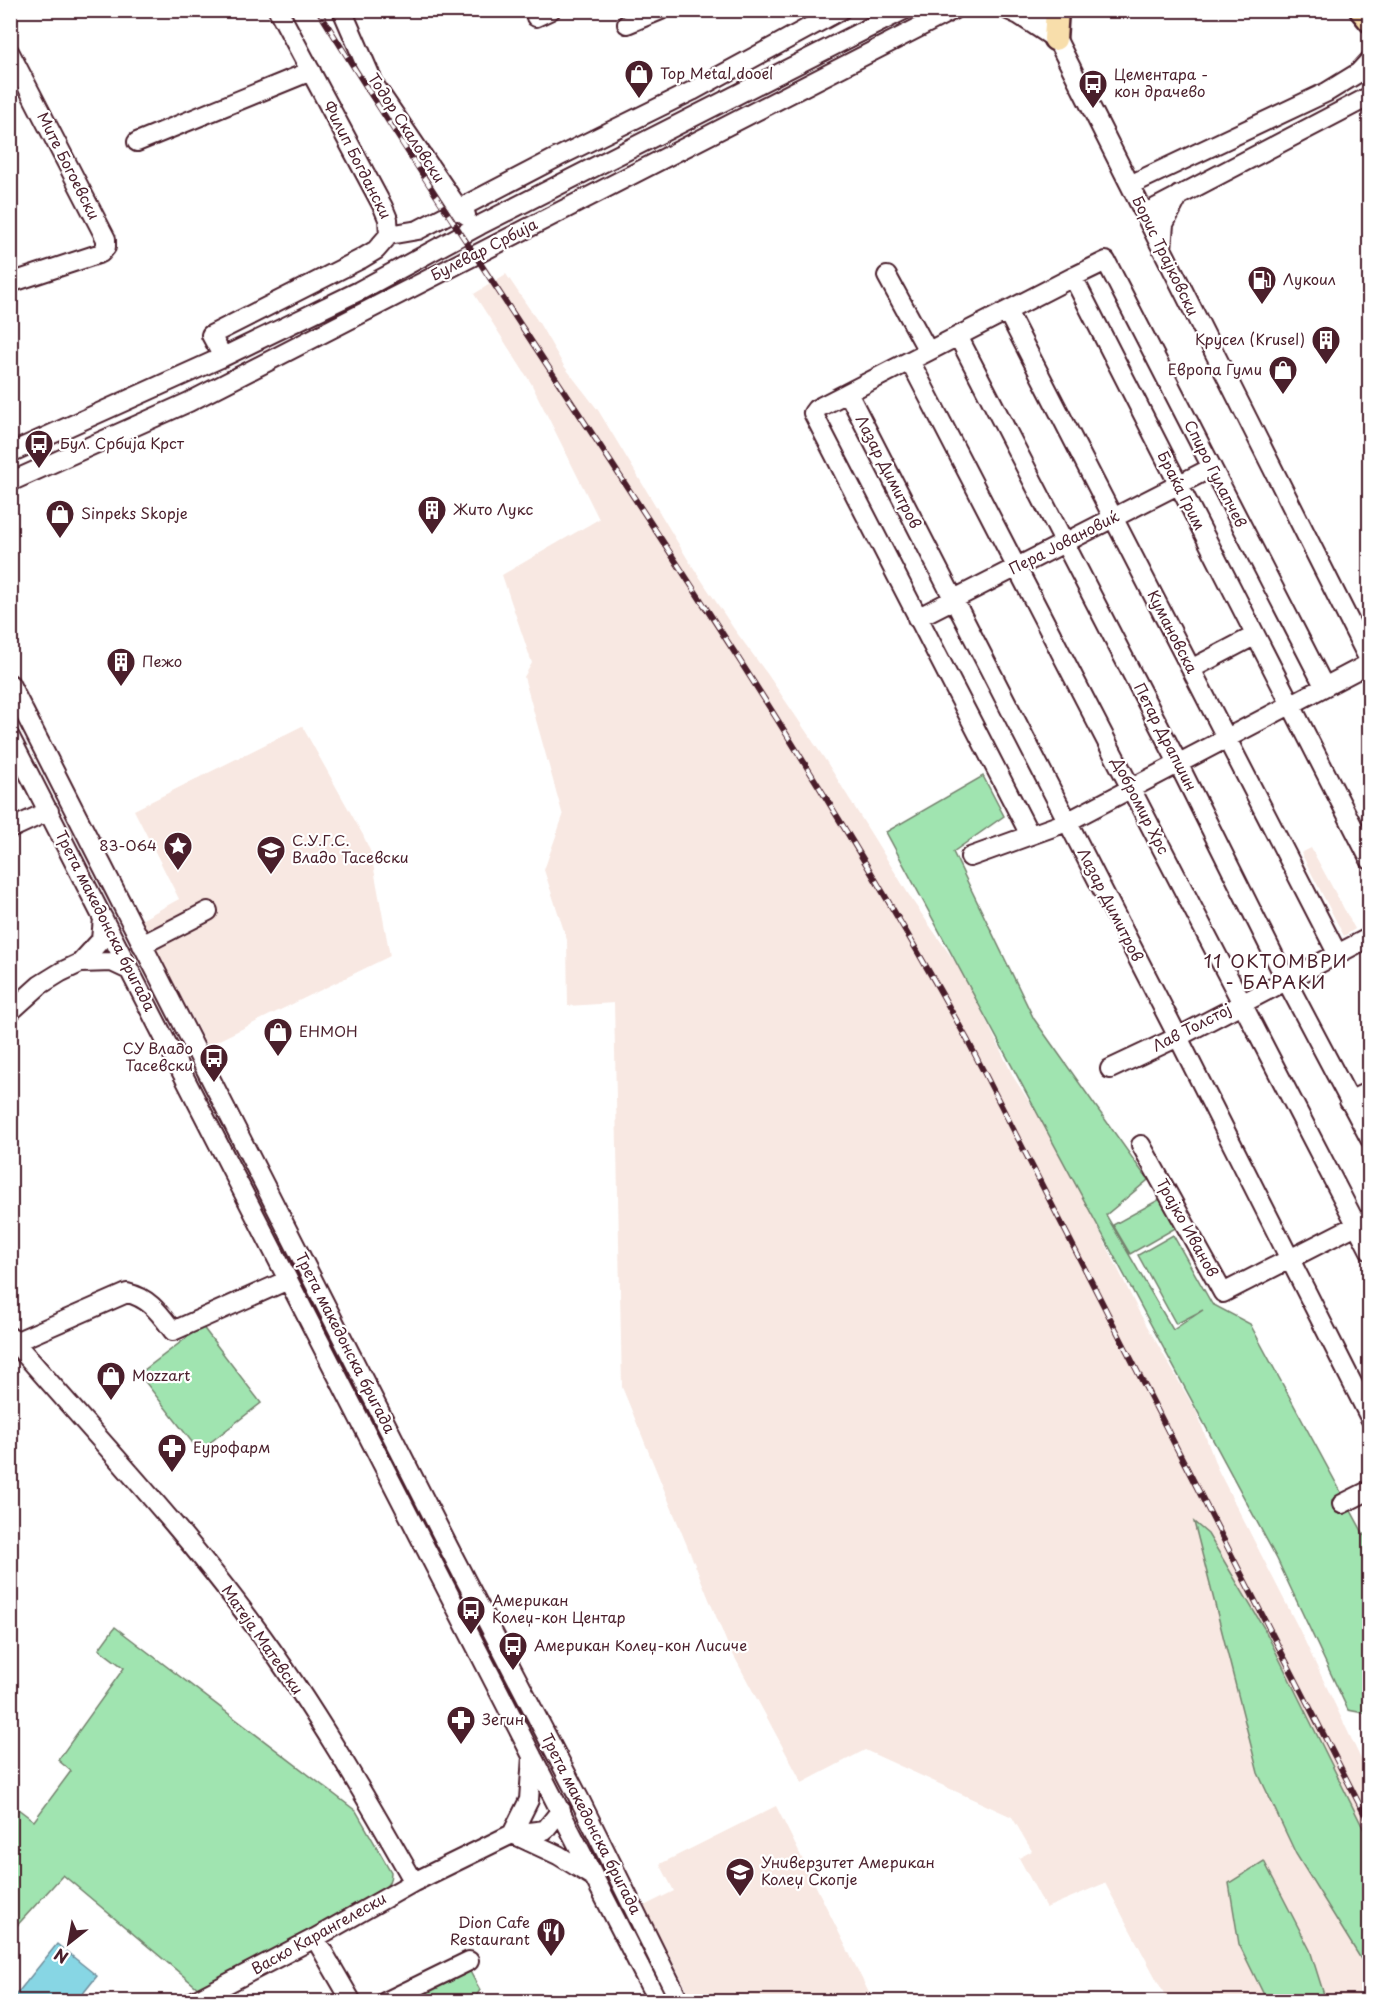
<svg xmlns="http://www.w3.org/2000/svg" width="1380" height="2012" viewBox="0 0 1380 2012" font-family="'Playpen Sans',sans-serif">
	<rect width="100%" height="100%" fill="#fff"/>
	<filter id="ink" filterUnits="userSpaceOnUse"><feTurbulence type="fractalNoise" baseFrequency=".0167" numOctaves="2"/><feDisplacementMap in="SourceGraphic" scale="12" xChannelSelector="R" yChannelSelector="G"/><feConvolveMatrix kernelMatrix="1 2 1 2 8 2 1 2 1" color-interpolation-filters="sRGB"/></filter>
	<g filter="url(#ink)">
		<path fill="#f8e8e2" d="M 506,274 L 539,323 L 564,366 L 598,410 L 687,558 L 734,629 L 768,675 L 826,761 L 914,903 L 964,975 L 1014,1078 L 1059,1148 L 1139,1312 L 1197,1413 L 1217,1468 L 1299,1629 L 1369,1776 L 1369,2001 L 1168,2001 L 1105,1883 L 1046,1908 L 1019,1858 L 1032,1851 L 1012,1817 L 865,1750 L 802,1783 L 727,1643 L 622,1387 L 614,1003 L 568,1006 L 567,940 L 544,870 L 563,816 L 524,677 L 532,663 L 502,575 L 599,519 L 531,383 L 474,294 Z
			M 302,726 L 363,835 L 371,853 L 390,956 L 207,1046 L 141,920 L 179,899 L 134,810 Z
			M 1311,848 L 1355,929 L 1344,936 L 1301,853 Z
			M 776,1806 L 873,2001 L 693,2001 L 644,1906 L 674,1891 L 660,1864 Z"/>
		<path fill="#a0e4b0" stroke="#75826e" stroke-width="1.5" d="M 983,776 L 1004,816 L 953,852 L 1034,1019 L 1148,1180 L 1106,1215 L 1173,1330 L 1203,1310 L 1176,1324 L 1138,1255 L 1173,1235 L 1212,1304 L 1250,1324 L 1369,1544 L 1369,1714 L 1348,1710 L 1277,1559 L 886,832 Z
			M 1162,1198 L 1179,1226 L 1130,1254 L 1113,1225 Z
			M 202,1326 L 261,1403 L 199,1451 L 139,1374 Z
			M 1194,1522 L 1208,1534 L 1264,1628 L 1369,1840 L 1369,1972 L 1296,1854 L 1258,1773 Z
			M 115,1627 L 356,1811 L 391,1872 C 391,1881 388,1885 382,1891 L 199,1989 L 63,1875 L 11,1932 L 10,1803 L 34,1821 L 71,1771 L 58,1760 L 124,1668 L 99,1649 Z
			M 1264,1861 L 1310,1950 L 1326,2001 L 1267,2001 L 1239,1944 L 1229,1883 Z
			M 467,1966 L 480,1990 L 473,2001 L 397,2002 Z"/>
		<path fill="#87d6e4" stroke="#6f8d9a" stroke-width="1.5" d="M 57,1944 L 97,1976 L 77,2001 L 11,2001 Z"/>
		<g fill="none" stroke-linecap="round" stroke-linejoin="round">
			<g stroke="#4a1f2b" stroke-width="22">
				<path id="minor" d="M 342,10 L 375,86 L 446,190 L 459,209 L 466,215
					M 1008,10 L 1019,15 L 1054,38
					M 1042,10 L 1370,662
					M 536,17 L 551,10
					M 627,24 L 661,10
					M 10,53 L 106,239 L 106,247 L 101,253 L 10,283
					M 137,142 L 311,71
					M 1130,185 L 1327,92 L 1358,73 L 1370,60
					M 1144,214 L 1370,96
					M 389,235 L 418,230 L 558,157 L 692,91 L 841,10
					M 1162,249 L 1164,224 L 1179,195
					M 887,276 L 928,351
					M 1073,277 L 1370,860
					M 1007,311 L 1337,953
					M 958,336 L 1178,763 L 1286,980 L 1370,1139
					M 223,357 L 211,335 L 361,259 L 376,250 L 389,235 L 388,219 L 383,207 L 278,10
					M 910,361 L 1370,1251
					M 848,393 L 1178,1037 L 1370,1418
					M 10,453 L 223,357 L 359,291 L 480,225 L 904,10
					M 10,482 L 189,402 L 953,10
					M 917,618 L 1211,468
					M 1191,669 L 1254,636
					M 10,684 L 450,1550 L 581,1802 L 680,2002
					M 10,737 L 658,2002
					M 10,829 L 49,811
					M 1030,835 L 813,413 L 816,409 L 1073,277 L 1106,261 L 1324,686
					M 970,857 L 1067,822 L 1370,663
					M 142,945 L 208,911
					M 80,963 L 112,962 L 129,970
					M 10,1012 L 40,985 L 61,972 L 80,963 L 101,940 L 103,918
					M 1110,1069 L 1178,1037 L 1370,937
					M 1349,1101 L 1370,1091
					M 1141,1145 L 1223,1293 L 1370,1218
					M 10,1337 C 92,1432 179,1523 253,1624 C 313,1705 364,1794 414,1882
					M 15,1342 L 127,1293 C 150,1298 160,1314 173,1331 L 288,1280
					M 1342,1504 L 1370,1490
					M 512,1834 L 529,1800 L 532,1756
					M 513,1834 L 558,1855 L 592,1876
					M 315,1938 L 352,2002
					M 192,2002 L 315,1938 L 414,1882 L 512,1834 L 545,1830 L 561,1810
					M 385,2002 L 469,1961"/>
			</g>
			<g stroke="#4a1f2b" stroke-width="27">
				<path id="major" d="M 1361,10 L 1370,21
					M 1055,39 L 1057,10"/>
			</g>
			<use href="#minor" stroke="#fff" stroke-width="18"/>
			<use href="#major" stroke="#f8deab" stroke-width="22"/>
			<g stroke="#4a1f2b" stroke-width="6">
				<path id="rail" d="M 318,10 C 532,355 772,685 968,1041 L 1370,1825"/>
			</g>
			<use href="#rail" stroke="#fff" stroke-width="4" stroke-dasharray="11" stroke-linecap="butt"/>
		</g>
	</g>
	<defs>
		<g id="shop-pin" transform="scale(1.5)"><path d="M0 17L-7.5 6A9.5 9.5 0 1 1 7.5 6Z" fill="#4a1f2b" stroke="#fff"/><path d="M-5-2.5h2.3a2.7 3.5 0 0 1 5.4 0H5L5.5 6h-11ZM-1.5-2.5h3a1.5 2.3 0 0 0-3 0Z" fill="#fff"/></g>
		<g id="bus-pin" transform="scale(1.5)"><path d="M0 17L-7.5 6A9.5 9.5 0 1 1 7.5 6Z" fill="#4a1f2b" stroke="#fff"/><path d="M-5-6H5V4H4V6H2V4H-2V6H-4V4H-5ZM-3.5-4V0h7V-4ZM-3.5 1.2v1.5H-2V1.2ZM2 1.2v1.5H3.5V1.2Z" fill="#fff"/></g>
		<g id="fuel-pin" transform="scale(1.5)"><path d="M0 17L-7.5 6A9.5 9.5 0 1 1 7.5 6Z" fill="#4a1f2b" stroke="#fff"/><path d="M-5.5-6h7V0h2V4h1.3V-2.5L3-4.5l.8-.8L6-3V5H2.5V1h-1V6h-7ZM-4.2-4.7v3.2H.2V-4.7Z" fill="#fff"/></g>
		<g id="building-pin" transform="scale(1.5)"><path d="M0 17L-7.5 6A9.5 9.5 0 1 1 7.5 6Z" fill="#4a1f2b" stroke="#fff"/><path d="M-4-6H4V6H1V3H-1V6H-4ZM-2.5-4.3h1.7v1.8h-1.7ZM.8-4.3h1.7v1.8H.8ZM-2.5-1h1.7V.8h-1.7ZM.8-1h1.7V.8H.8Z" fill="#fff"/></g>
		<g id="sight-pin" transform="scale(1.5)"><path d="M0 17L-7.5 6A9.5 9.5 0 1 1 7.5 6Z" fill="#4a1f2b" stroke="#fff"/><path d="M0-6L1.8-2.2L6-1.7L2.9 1.2L3.7 5.4L0 3.3L-3.7 5.4L-2.9 1.2L-6-1.7L-1.8-2.2Z" fill="#fff"/></g>
		<g id="school-pin" transform="scale(1.5)"><path d="M0 17L-7.5 6A9.5 9.5 0 1 1 7.5 6Z" fill="#4a1f2b" stroke="#fff"/><path d="M0-5L7-2L0 1L-7-2ZM-4 1L0 2.5L4 1V4Q0 6-4 4Z" fill="#fff"/></g>
		<g id="pharmacy-pin" transform="scale(1.5)"><path d="M0 17L-7.5 6A9.5 9.5 0 1 1 7.5 6Z" fill="#4a1f2b" stroke="#fff"/><path d="M-2-6h4v4h4v4h-4v4h-4v-4h-4v-4h4Z" fill="#fff"/></g>
		<g id="university-pin" transform="scale(1.5)"><path d="M0 17L-7.5 6A9.5 9.5 0 1 1 7.5 6Z" fill="#4a1f2b" stroke="#fff"/><path d="M0-5L7-2L0 1L-7-2ZM-4 1L0 2.5L4 1V4Q0 6-4 4Z" fill="#fff"/></g>
		<g id="restaurant-pin" transform="scale(1.5)"><path d="M0 17L-7.5 6A9.5 9.5 0 1 1 7.5 6Z" fill="#4a1f2b" stroke="#fff"/><path d="M-5-6h1v4h1v-4h1v4h1v-4h1v5L-1.5 .5V6h-2V.5L-5-1ZM5-6V6H3V1.5H1.5Q1.5-4 5-6Z" fill="#fff"/></g>
	</defs>
	<g fill-rule="evenodd">
		<use href="#shop-pin" x="639" y="74"/>
		<use href="#bus-pin" x="1093" y="84"/>
		<use href="#fuel-pin" x="1262" y="280"/>
		<use href="#building-pin" x="1326" y="340"/>
		<use href="#shop-pin" x="1283" y="370"/>
		<use href="#bus-pin" x="39" y="444"/>
		<use href="#building-pin" x="432" y="510"/>
		<use href="#shop-pin" x="60" y="514"/>
		<use href="#building-pin" x="121" y="662"/>
		<use href="#sight-pin" x="178" y="846"/>
		<use href="#school-pin" x="271" y="850"/>
		<use href="#shop-pin" x="278" y="1032"/>
		<use href="#bus-pin" x="214" y="1058"/>
		<use href="#shop-pin" x="111" y="1376"/>
		<use href="#pharmacy-pin" x="172" y="1448"/>
		<use href="#bus-pin" x="471" y="1610"/>
		<use href="#bus-pin" x="513" y="1646"/>
		<use href="#pharmacy-pin" x="461" y="1720"/>
		<use href="#university-pin" x="740" y="1872"/>
		<use href="#restaurant-pin" x="551" y="1932"/>
	</g>
	<g text-anchor="middle" stroke-width="4.5" stroke-linejoin="round" paint-order="stroke">
		<g font-size="15" fill="#4a1f2b" stroke="#fff" text-anchor="start">
			<text x="660" y="79">Top Metal dooel</text>
			<text x="1114" y="80">Цементара -<tspan x="1114" dy="17">кон драчево</tspan></text>
			<text x="1283" y="285">Лукоил</text>
			<text x="1305" y="345" text-anchor="end">Крусел (Krusel)</text>
			<text x="1262" y="375" text-anchor="end">Европа Гуми</text>
			<text x="60" y="449">Бул. Србија Крст</text>
			<text x="453" y="515">Жито Лукс</text>
			<text x="81" y="519">Sinpeks Skopje</text>
			<text x="142" y="667">Пежо</text>
			<text x="292" y="846">С.У.Г.С.<tspan x="292" dy="17">Владо Тасевски</tspan></text>
			<text x="157" y="851" text-anchor="end">83-064</text>
			<text x="299" y="1037">ЕНМОН</text>
			<text x="193" y="1054" text-anchor="end">СУ Владо<tspan x="193" dy="17">Тасевски</tspan></text>
			<text x="132" y="1381">Mozzart</text>
			<text x="193" y="1453">Еурофарм</text>
			<text x="492" y="1606">Американ<tspan x="492" dy="17">Колеџ-кон Центар</tspan></text>
			<text x="534" y="1651">Американ Колеџ-кон Лисиче</text>
			<text x="482" y="1725">Зегин</text>
			<text x="761" y="1868">Универзитет Американ<tspan x="761" dy="17">Колеџ Скопје</tspan></text>
			<text x="530" y="1928" text-anchor="end">Dion Cafe<tspan x="530" dy="17">Restaurant</tspan></text>
		</g>
		<g font-size="15" fill="#4a1f2b" stroke="#fff">
			<text transform="translate(406 128) rotate(57)" y="5">Тодор Скаловски</text>
			<text transform="translate(357 160) rotate(63)" y="5">Филип Богдански</text>
			<text transform="translate(68 166) rotate(63)" y="5">Мите Богоевски</text>
			<text transform="translate(484 250) rotate(-27)" y="5">Булевар Србија</text>
			<text transform="translate(1165 256) rotate(64)" y="5">Борис Трајковски</text>
			<text transform="translate(888 472) rotate(63)" y="5">Лазар Димитров</text>
			<text transform="translate(1215 474) rotate(63)" y="5">Спиро Гулапчев</text>
			<text transform="translate(1181 491) rotate(63)" y="5">Браќа Грим</text>
			<text transform="translate(1064 543) rotate(-27)" y="5">Пера Јовановиќ</text>
			<text transform="translate(1172 632) rotate(63)" y="5">Кумановска</text>
			<text transform="translate(1165 737) rotate(63)" y="5">Петар Драпшин</text>
			<text transform="translate(1140 806) rotate(63)" y="5">Добромир Хрс</text>
			<text transform="translate(1110 905) rotate(63)" y="5">Лазар Димитров</text>
			<text transform="translate(105 921) rotate(63)" y="5">Трета македонска бригада</text>
			<text transform="translate(1192 1028) rotate(-27)" y="5">Лав Толстој</text>
			<text transform="translate(1187 1228) rotate(61)" y="5">Трајко Иванов</text>
			<text transform="translate(345 1343) rotate(63)" y="5">Трета македонска бригада</text>
			<text transform="translate(262 1640) rotate(55)" y="5">Матеја Матевски</text>
			<text transform="translate(591 1824) rotate(63)" y="5">Трета македонска бригада</text>
			<text transform="translate(319 1934) rotate(-29)" y="5">Васко Карангелески</text>
		</g>
		<g font-size="18" letter-spacing="1.5" fill="#4a1f2b" stroke="#fff">
			<text x="1276" y="968">11 ОКТОМВРИ<tspan x="1276" dy="21">- БАРАКИ</tspan></text>
		</g>
	</g>
	<rect width="1380" height="2012" fill="none" stroke="#fff" stroke-width="36"/>
	<rect x="18" y="18" width="1344" height="1976" fill="none" stroke="#4a1f2b" stroke-width="2" filter="url(#ink)"/>
	<g transform="translate(69 1943) rotate(211)" stroke="#ffffff" stroke-width="4.5" paint-order="stroke">
	<path d="M0-4.5L10 22L0 15L-10 22Z" fill="#4a1f2b"/>
	<text y="-9" font-size="16" font-weight="bold" text-anchor="middle" fill="#4a1f2b">N</text>
	</g>
</svg>
